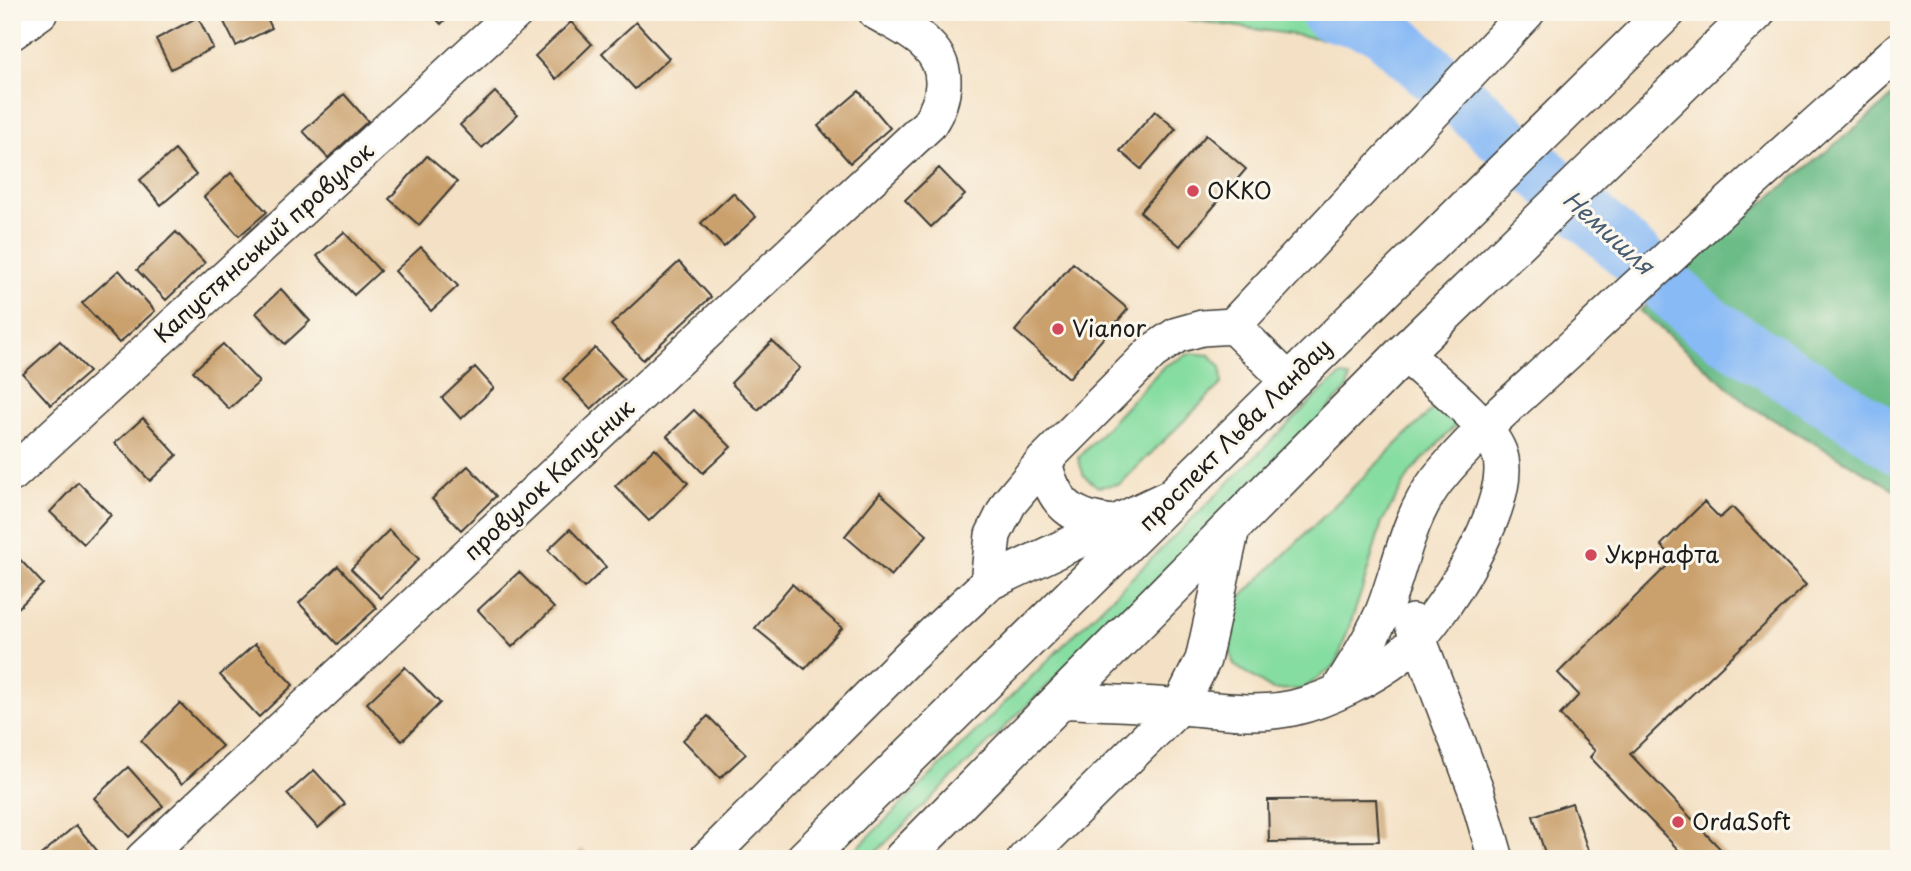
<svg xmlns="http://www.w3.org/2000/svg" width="1911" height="871" viewBox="0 0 1911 871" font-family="'Playpen Sans',sans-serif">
	<rect width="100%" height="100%" fill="#fbf7ec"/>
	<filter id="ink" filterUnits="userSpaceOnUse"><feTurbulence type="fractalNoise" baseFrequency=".0143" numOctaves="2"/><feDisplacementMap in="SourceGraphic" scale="14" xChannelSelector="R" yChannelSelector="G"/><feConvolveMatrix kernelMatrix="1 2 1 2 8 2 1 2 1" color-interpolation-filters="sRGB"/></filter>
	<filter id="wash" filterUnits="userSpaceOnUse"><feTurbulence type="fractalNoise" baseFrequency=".00686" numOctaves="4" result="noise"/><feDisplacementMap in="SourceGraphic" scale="28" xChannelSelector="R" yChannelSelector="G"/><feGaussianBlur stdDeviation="1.57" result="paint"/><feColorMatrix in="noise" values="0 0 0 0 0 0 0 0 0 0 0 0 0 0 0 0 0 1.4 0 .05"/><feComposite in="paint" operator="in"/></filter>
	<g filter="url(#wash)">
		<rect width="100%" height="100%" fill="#f4e1c5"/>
		<path fill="#86dda1" stroke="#517c5e" stroke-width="2" d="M 1136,12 L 1345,12 L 1323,39 Z
			M 1191,353 L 1210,355 L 1221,367 L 1222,383 L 1120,484 L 1098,487 L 1084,476 L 1078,458 L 1164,366 Z
			M 1342,375 L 1350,378 L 1347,389 L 1278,462 L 869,859 L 846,859 L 1326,387 Z
			M 1438,404 L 1457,424 L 1411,472 L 1382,522 L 1362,590 L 1336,665 L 1303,689 L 1273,690 L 1234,665 L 1227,640 L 1237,601 Z"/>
		<path fill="#6cbc87" stroke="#446c52" stroke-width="2" d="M 1899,90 L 1899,492 L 1750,406 L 1640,311 L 1737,224 L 1882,106 Z"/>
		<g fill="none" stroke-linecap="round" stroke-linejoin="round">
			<path stroke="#88baf5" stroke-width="56" d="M 1328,12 L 1380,26 L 1706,322 L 1872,427 L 1899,447"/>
		</g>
		<g id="blocks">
			<path fill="#caa06d" d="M 219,12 L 264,12 L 272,28 L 236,46 Z
				M 430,12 L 453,12 L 441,24 Z
				M 198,17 L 213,48 L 171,69 L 156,39 Z
				M 571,22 L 592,44 L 556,79 L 535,56 Z
				M 636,22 L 669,58 L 635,89 L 602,53 Z
				M 859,91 L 890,128 L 850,163 L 818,126 Z
				M 495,92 L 517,115 L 482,148 L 460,125 Z
				M 344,94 L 368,121 L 328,158 L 303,131 Z
				M 1155,111 L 1176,129 L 1141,169 L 1120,151 Z
				M 1206,135 L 1246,169 L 1180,246 L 1140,212 Z
				M 175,150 L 196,175 L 161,205 L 140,180 Z
				M 427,156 L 457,182 L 419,225 L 389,199 Z
				M 939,168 L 965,195 L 931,227 L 905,200 Z
				M 231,173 L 267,212 L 239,236 L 204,197 Z
				M 733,193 L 756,217 L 724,247 L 701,223 Z
				M 176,232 L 205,263 L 166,300 L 137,270 Z
				M 344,232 L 380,271 L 354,295 L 317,256 Z
				M 421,247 L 458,286 L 431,311 L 395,271 Z
				M 679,262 L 711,297 L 643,360 L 611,325 Z
				M 1073,263 L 1128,309 L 1069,378 L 1015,331 Z
				M 119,270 L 155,311 L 119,343 L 82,303 Z
				M 281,289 L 310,321 L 285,344 L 256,313 Z
				M 60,341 L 89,372 L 51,405 L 23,374 Z
				M 772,341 L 800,368 L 758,410 L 731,383 Z
				M 223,344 L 259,382 L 229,409 L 193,371 Z
				M 595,348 L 624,379 L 591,409 L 563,379 Z
				M 475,367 L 494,388 L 461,419 L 442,398 Z
				M 694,410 L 731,447 L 703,473 L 667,436 Z
				M 143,418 L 177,455 L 150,481 L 115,443 Z
				M 655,448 L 688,483 L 649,521 L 615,486 Z
				M 468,466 L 496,496 L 461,530 L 432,499 Z
				M 78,482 L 111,515 L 84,544 L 50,512 Z
				M 880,493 L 927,535 L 891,576 L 845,536 Z
				M 1704,502 L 1720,518 L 1732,507 L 1806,585 L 1630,754 L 1730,859 L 1687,859 L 1590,757 L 1595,751 L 1560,715 L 1579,695 L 1558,673 L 1674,559 L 1661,545 Z
				M 570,529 L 606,567 L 584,588 L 548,550 Z
				M 389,530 L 419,559 L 381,598 L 351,569 Z
				M 12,551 L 43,584 L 15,611 L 12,608 Z
				M 338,566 L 377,608 L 337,644 L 299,603 Z
				M 519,572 L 554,608 L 512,647 L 478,610 Z
				M 792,584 L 842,628 L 805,669 L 755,628 Z
				M 255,644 L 293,685 L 259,717 L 220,675 Z
				M 405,667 L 440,703 L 402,741 L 367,703 Z
				M 180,703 L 222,746 L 182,784 L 141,741 Z
				M 708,716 L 746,754 L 720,778 L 683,740 Z
				M 128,767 L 163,806 L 129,837 L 94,798 Z
				M 314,770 L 345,804 L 318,828 L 287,794 Z
				M 1376,799 L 1379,841 L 1269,842 L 1268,800 Z
				M 1572,803 L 1591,859 L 1547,859 L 1533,816 Z
				M 76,825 L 104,859 L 36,859 Z
				M 582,849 L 591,859 L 572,859 Z"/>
		</g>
	</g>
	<g filter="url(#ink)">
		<use href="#blocks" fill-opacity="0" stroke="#3c3a35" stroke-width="2"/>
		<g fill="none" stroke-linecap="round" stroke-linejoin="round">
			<g stroke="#3c3a35" stroke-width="38">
				<path id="minor" d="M 12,32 L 40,12
					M 1290,382 L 1233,326 L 1527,12
					M 1044,461 C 1053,504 1072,520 1116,523
					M 12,474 L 516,12
					M 988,583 L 993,535 L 1009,503 L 1044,461 L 1152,352 L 1177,335 L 1202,328 L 1233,326
					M 1412,622 L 1476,790 L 1496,859
					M 1339,690 C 1355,664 1371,640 1383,612 C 1401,567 1407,519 1437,480 C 1478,429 1530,388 1577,343 C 1682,243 1791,147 1899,50
					M 1060,700 C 1101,703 1142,703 1182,707 C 1219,710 1256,716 1293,708 C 1328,700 1373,677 1401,655 C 1439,625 1518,499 1499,452 C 1485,418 1432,379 1404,353
					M 143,859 L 929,124 C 945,100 951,68 927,45 C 914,31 893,22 876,12
					M 707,859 L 911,655 L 988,583 L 1166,499
					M 1025,859 L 1180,706 L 1203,660 L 1232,528"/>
			</g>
			<g stroke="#3c3a35" stroke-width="41">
				<path id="major" d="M 805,859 L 1666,12
					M 903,859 L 1404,353 L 1756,12"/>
			</g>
			<use href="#minor" stroke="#fff" stroke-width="35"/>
			<use href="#major" stroke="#fff" stroke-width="38"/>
		</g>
	</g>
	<g fill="#d1495b" stroke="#fbf7ec" stroke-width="2.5">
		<circle cx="1193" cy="191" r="7"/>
		<circle cx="1058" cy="329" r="7"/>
		<circle cx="1591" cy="555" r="7"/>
		<circle cx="1678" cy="822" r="7"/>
	</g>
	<g text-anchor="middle" stroke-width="6" stroke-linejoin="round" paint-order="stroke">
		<g font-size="23" fill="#1c1c1c" stroke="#fbf7ec" text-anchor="start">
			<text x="1207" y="199">ОККО</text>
			<text x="1072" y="337">Vianor</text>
			<text x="1605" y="563">Укрнафта</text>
			<text x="1692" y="830">OrdaSoft</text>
		</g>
		<g font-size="23" fill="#1c1c1c" stroke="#fbf7ec">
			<text transform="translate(264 243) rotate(-42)" y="8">Капустянський провулок</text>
			<text transform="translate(1235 435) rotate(-45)" y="8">проспект Льва Ландау</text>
			<text transform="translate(549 480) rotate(-43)" y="8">провулок Капусник</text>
		</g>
		<g font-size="24" font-style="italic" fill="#475b73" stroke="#fbf7ec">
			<text transform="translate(1608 233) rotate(42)" y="8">Немишля</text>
		</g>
	</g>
	<rect width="1911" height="871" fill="none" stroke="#fbf7ec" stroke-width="42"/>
</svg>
